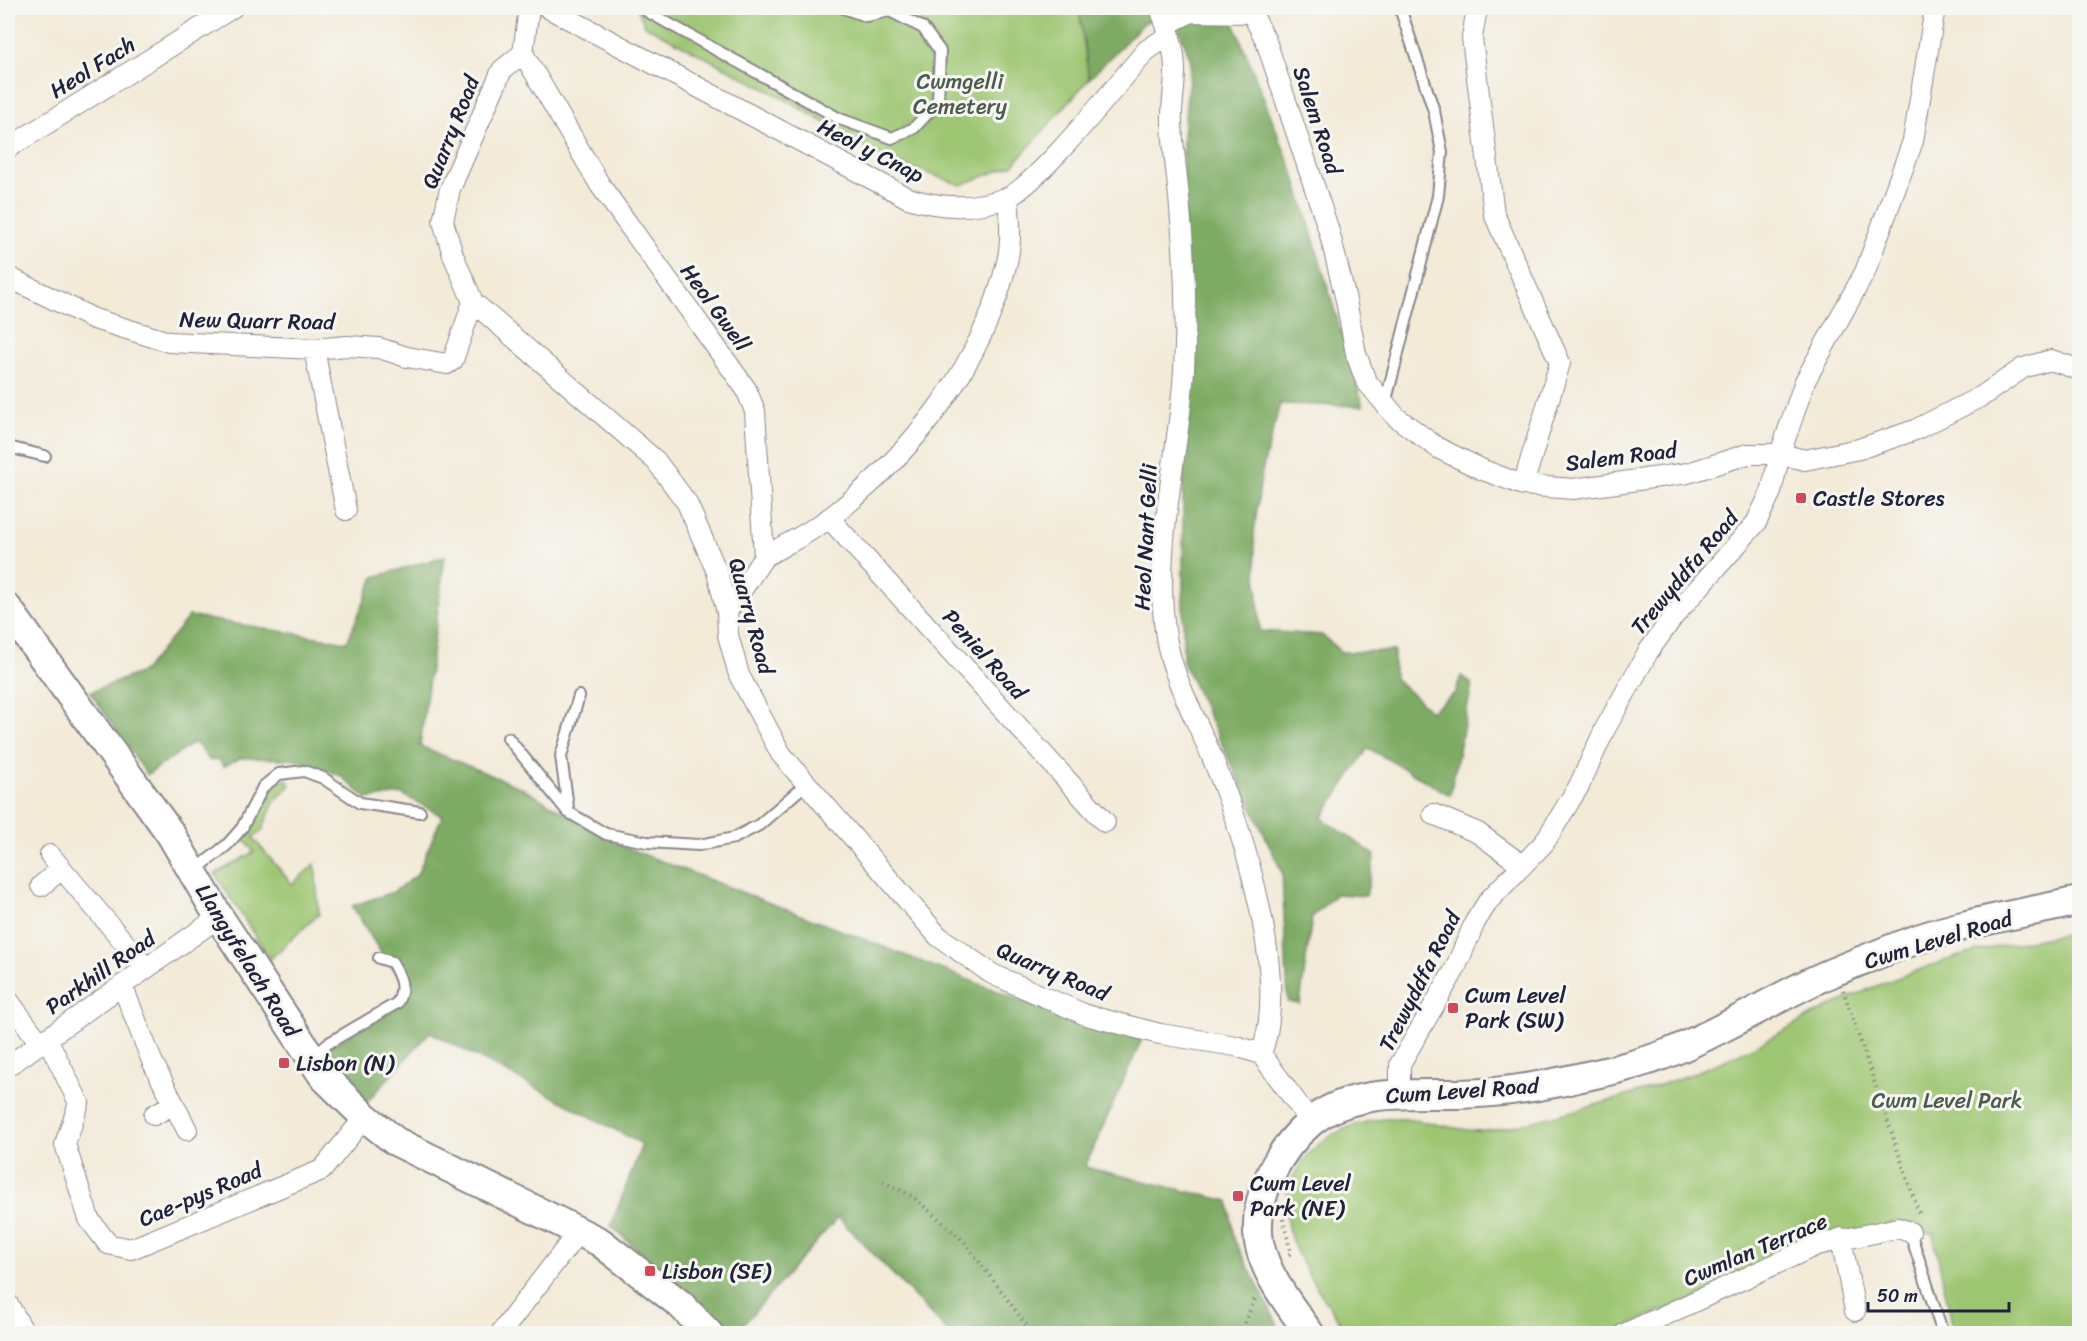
<svg xmlns="http://www.w3.org/2000/svg" width="2087" height="1341" viewBox="0 0 2087 1341" font-family="Sriracha,sans-serif">
	<rect width="100%" height="100%" fill="#f6f6f2"/>
	<filter id="ink" filterUnits="userSpaceOnUse"><feTurbulence type="fractalNoise" baseFrequency=".0167" numOctaves="2"/><feDisplacementMap in="SourceGraphic" scale="12" xChannelSelector="R" yChannelSelector="G"/><feConvolveMatrix kernelMatrix="1 2 1 2 8 2 1 2 1" color-interpolation-filters="sRGB"/></filter>
	<filter id="wash" filterUnits="userSpaceOnUse"><feTurbulence type="fractalNoise" baseFrequency=".008" numOctaves="4" result="noise"/><feDisplacementMap in="SourceGraphic" scale="24" xChannelSelector="R" yChannelSelector="G"/><feGaussianBlur stdDeviation="1.35" result="paint"/><feColorMatrix in="noise" values="0 0 0 0 0 0 0 0 0 0 0 0 0 0 0 0 0 1.4 0 .05"/><feComposite in="paint" operator="in"/></filter>
	<g filter="url(#wash)">
		<rect width="100%" height="100%" fill="#f3ead8"/>
		<path fill="#9ec672" stroke="#607456" stroke-width="1.5" d="M 637,8 L 1079,8 L 1089,79 L 1013,165 L 961,185 L 884,158 L 783,98 L 645,26 Z
			M 287,779 L 290,785 L 274,802 L 262,831 L 253,838 L 292,884 L 315,864 L 319,914 L 270,959 L 215,874 L 254,852 L 244,839 C 256,818 260,786 287,779 Z
			M 2079,931 L 2079,1333 L 1954,1333 L 1933,1234 L 1895,1221 L 1645,1318 L 1614,1333 L 1347,1333 C 1314,1280 1254,1217 1307,1156 C 1331,1127 1377,1114 1414,1120 C 1445,1125 1473,1136 1505,1128 C 1579,1110 1655,1091 1725,1060 C 1767,1042 1806,1016 1849,998 C 1879,984 1912,972 1944,961 C 1987,946 2035,941 2079,931 Z"/>
		<path fill="#7eab64" stroke="#506650" stroke-width="1.5" d="M 1079,8 L 1228,8 L 1295,177 L 1363,406 L 1280,404 L 1261,475 L 1254,535 L 1260,631 L 1322,635 L 1341,652 L 1394,651 L 1394,678 L 1431,711 L 1455,693 L 1461,676 L 1472,684 L 1450,795 L 1368,748 L 1322,818 L 1375,855 L 1366,896 L 1336,894 L 1312,917 L 1300,1004 L 1288,1002 L 1282,872 L 1183,662 L 1183,135 L 1191,60 L 1171,10 L 1144,23 L 1089,79 Z
			M 445,556 L 420,746 L 522,788 L 622,846 L 1026,1002 L 1142,1039 L 1085,1167 L 1229,1201 L 1234,1239 L 1282,1333 L 949,1333 L 838,1217 L 736,1333 L 729,1333 L 611,1226 L 642,1144 L 430,1032 L 366,1103 L 329,1047 L 402,1004 L 405,1000 L 404,981 L 383,956 L 352,906 L 393,892 L 417,875 L 442,816 L 402,794 L 367,799 L 341,776 L 329,771 L 316,771 L 307,763 L 289,759 L 240,758 L 223,767 L 219,759 L 210,761 L 195,742 L 147,775 L 90,692 L 144,671 L 189,616 L 347,642 L 374,577 Z"/>
	</g>
	<g filter="url(#ink)">
		<g fill="none" stroke-linecap="round" stroke-linejoin="round">
			<g stroke="#8a868a" stroke-width="14">
				<path id="lane" d="M 646,8 L 648,12 L 840,119 L 892,138 L 914,128 L 938,102 L 940,51 L 923,28 L 884,8
					M 843,8 L 866,16 L 904,8
					M 1385,404 L 1438,196 L 1442,152 L 1434,111 L 1400,8
					M 8,447 L 45,456
					M 508,738 L 568,812 L 606,834 L 647,842 L 699,845 L 734,838 L 759,825 L 806,784
					M 568,808 L 561,756 L 579,696
					M 193,872 L 227,845 L 242,828 L 263,787 L 279,774 L 304,771 L 323,778 L 360,803 L 420,812
					M 312,1058 L 327,1044 L 397,1003 C 406,988 400,976 392,962 L 379,958
					M 1910,1232 L 1943,1334"/>
			</g>
			<g stroke="#8a868a" stroke-width="22">
				<path id="street" d="M 529,8 L 523,53 L 502,70 L 450,189 L 443,221 L 453,255 L 473,302 L 656,461 L 687,503 L 717,572 L 727,612 L 728,635 L 739,675 L 781,754 L 938,936 L 992,974 L 1086,1015 L 1160,1034 L 1236,1046 L 1261,1054 L 1311,1122
					M 548,8 L 908,198 C 941,208 972,210 1006,198 C 1035,188 1121,79 1147,50 L 1170,35
					M 1160,8 C 1167,27 1175,49 1175,70 C 1175,88 1171,106 1172,123 C 1173,152 1178,180 1180,209 C 1185,262 1187,317 1184,370 C 1179,458 1152,547 1166,637 C 1173,681 1198,721 1214,762 C 1244,835 1290,979 1261,1054
					M 1477,8 L 1472,38 L 1494,214 L 1560,363 L 1523,485
					M 1166,25 L 1191,12 L 1252,13 L 1266,41 L 1329,231 L 1346,300 L 1356,354 L 1366,381 L 1396,417 L 1438,448 L 1483,470 L 1523,485 L 1573,489 L 1688,473 L 1748,454 L 1780,454 L 1805,460 L 1859,449 L 1915,430 L 1982,396 L 2023,368 L 2051,360 L 2080,370
					M 523,53 L 600,185 L 746,389 L 755,411 L 764,557 L 727,612
					M 8,148 L 232,8
					M 8,277 L 94,319 L 169,342 L 314,349 L 347,346 L 379,348 L 407,357 L 447,364 L 453,360 L 473,302
					M 314,349 L 346,510
					M 829,518 L 1105,822
					M 764,557 C 786,544 811,532 831,517 C 913,453 983,364 1007,262 C 1012,241 1010,219 1008,198
					M 1433,814 L 1478,833 L 1522,865
					M 50,855 L 146,968
					M 41,886 L 60,870
					M 122,985 L 152,1061 L 187,1130
					M 8,1000 L 40,1043
					M 47,1038 L 79,1103 L 65,1144 L 89,1219 L 108,1244 L 131,1249 L 322,1170 L 365,1117
					M 8,1066 L 219,917
					M 1400,1094 L 1400,1064 L 1455,969 L 1475,922 L 1489,900 L 1544,843 L 1579,786 L 1605,729 L 1648,652 L 1673,617 L 1756,523 L 1771,492 L 1780,454 L 1805,381 L 1865,272 L 1913,141 L 1935,8
					M 154,1115 L 174,1104
					M 1841,1238 L 1855,1311
					M 8,1304 L 25,1334
					M 500,1334 L 579,1231
					M 1624,1334 L 1817,1245 L 1898,1228 L 1910,1232"/>
			</g>
			<g stroke="#8a868a" stroke-width="32">
				<path id="secondary" d="M 8,609 L 170,833 L 219,917 L 324,1077 L 365,1117 L 395,1141 L 600,1242 L 680,1304 L 709,1334
					M 1310,1334 C 1291,1307 1265,1275 1259,1242 C 1252,1197 1279,1148 1312,1121 C 1353,1088 1410,1095 1460,1094 C 1493,1093 1526,1089 1559,1082 C 1596,1074 1636,1066 1671,1052 C 1720,1032 1765,1004 1813,981 C 1836,970 1861,961 1886,951 C 1947,925 2015,915 2080,901"/>
			</g>
			<path stroke="#8a868a" stroke-width="4" stroke-dasharray="1.5 4.5" stroke-linecap="butt" d="M 1843,990 L 1920,1216
				M 883,1182 L 912,1196 L 964,1241 L 1033,1334
				M 1283,1219 L 1291,1253 L 1287,1256
				M 1240,1334 L 1256,1296"/>
			<use href="#lane" stroke="#fff" stroke-width="10"/>
			<use href="#street" stroke="#fff" stroke-width="20"/>
			<use href="#secondary" stroke="#fff" stroke-width="28"/>
		</g>
	</g>
	<g fill="#d1495b" stroke="#f6f6f2" stroke-width="2">
		<rect x="1795" y="492" width="12" height="12" rx="3"/>
		<rect x="1447" y="1002" width="12" height="12" rx="3"/>
		<rect x="278" y="1057" width="12" height="12" rx="3"/>
		<rect x="1232" y="1190" width="12" height="12" rx="3"/>
		<rect x="644" y="1265" width="12" height="12" rx="3"/>
	</g>
	<g text-anchor="middle" stroke-width="6" stroke-linejoin="round" paint-order="stroke">
		<g font-size="22" fill="#22223b" stroke="#f6f6f2">
			<text transform="translate(92 67) rotate(-32)" y="8">Heol Fach</text>
			<text transform="translate(1318 120) rotate(72)" y="8">Salem Road</text>
			<text transform="translate(450 132) rotate(-68)" y="8">Quarry Road</text>
			<text transform="translate(871 150) rotate(27)" y="8">Heol y Cnap</text>
			<text transform="translate(716 307) rotate(54)" y="8">Heol Gwell</text>
			<text transform="translate(257 320) rotate(1)" y="8">New Quarr Road</text>
			<text transform="translate(1621 456) rotate(-7)" y="8">Salem Road</text>
			<text transform="translate(1145 537) rotate(-87)" y="8">Heol Nant Gelli</text>
			<text transform="translate(1684 572) rotate(-50)" y="8">Trewyddfa Road</text>
			<text transform="translate(752 616) rotate(75)" y="8">Quarry Road</text>
			<text transform="translate(985 654) rotate(48)" y="8">Peniel Road</text>
			<text transform="translate(1938 939) rotate(-17)" y="8">Cwm Level Road</text>
			<text transform="translate(248 960) rotate(58)" y="8">Llangyfelach Road</text>
			<text transform="translate(1053 971) rotate(23)" y="8">Quarry Road</text>
			<text transform="translate(100 972) rotate(-35)" y="8">Parkhill Road</text>
			<text transform="translate(1419 981) rotate(-63)" y="8">Trewyddfa Road</text>
			<text transform="translate(1462 1090) rotate(-4)" y="8">Cwm Level Road</text>
			<text transform="translate(200 1194) rotate(-23)" y="8">Cae-pys Road</text>
			<text transform="translate(1755 1249) rotate(-23)" y="8">Cwmlan Terrace</text>
		</g>
		<g font-size="22" fill="#4d5b4e" stroke="#f6f6f2">
			<text x="960" y="89">Cwmgelli<tspan x="960" dy="25">Cemetery</tspan></text>
			<text x="1947" y="1108">Cwm Level Park</text>
		</g>
		<g font-size="22" fill="#22223b" stroke="#f6f6f2" text-anchor="start">
			<text x="1813" y="506">Castle Stores</text>
			<text x="1465" y="1003">Cwm Level<tspan x="1465" dy="25">Park (SW)</tspan></text>
			<text x="296" y="1071">Lisbon (N)</text>
			<text x="1250" y="1191">Cwm Level<tspan x="1250" dy="25">Park (NE)</tspan></text>
			<text x="662" y="1279">Lisbon (SE)</text>
		</g>
	</g>
	<rect width="2087" height="1341" fill="none" stroke="#f6f6f2" stroke-width="30"/>
	<path d="M1868 1302v9h141v-9" fill="none" stroke="#22223b" stroke-width="3"/>
	<text x="1877" y="1302" font-size="18" fill="#22223b" stroke="#f6f6f2" stroke-width="4.5" paint-order="stroke">50 m</text>
</svg>
